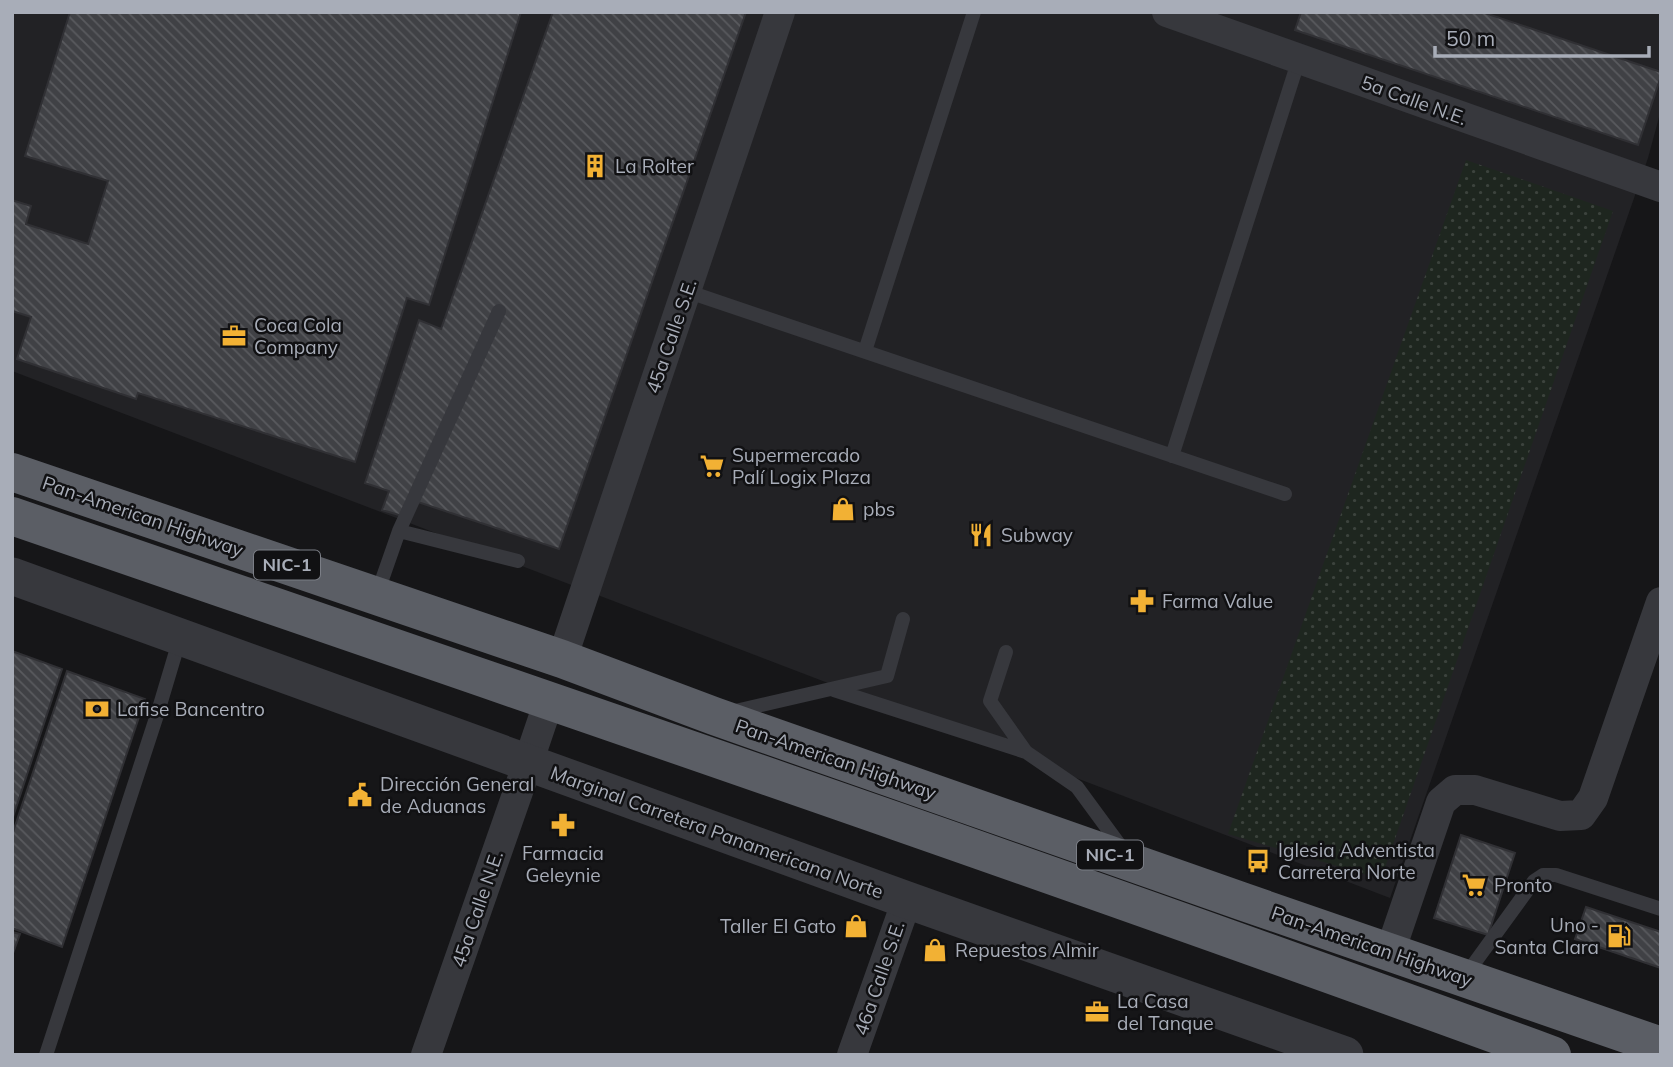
<svg xmlns="http://www.w3.org/2000/svg" width="1673" height="1067" viewBox="0 0 1673 1067" font-family="Mulish,sans-serif">
	<defs>
		<pattern id="grass-dots" width="8" height="8" patternUnits="userSpaceOnUse" patternTransform="scale(1.75)"><rect width="8" height="8" fill="#1e261f"/><path d="M2 2h.1M6 6h.1" fill="none" stroke="#3c433d" stroke-width="1.8" stroke-linecap="round"/></pattern>
		<pattern id="building-back-hatch" width="6" height="6" patternUnits="userSpaceOnUse" patternTransform="scale(1.75)"><rect width="6" height="6" fill="#404145"/><path d="M-1 5l2 2M0 0l6 6M5-1l2 2" fill="none" stroke="#595a5e"/></pattern>
	</defs>
	<rect width="100%" height="100%" fill="#161618"/>
	<path fill="#222225" d="M 12,12 L 1661,12 L 1661,110 L 1648,158 L 1390,898 L 12,371 Z"/>
	<path fill="url(#grass-dots)" d="M 1466,160 L 1613,211 L 1381,879 L 1228,834 Z"/>
	<path fill="url(#building-back-hatch)" stroke="#303034" stroke-width="2" d="M 70,12 L 521,12 L 429,305 L 407,298 L 355,462 L 138,393 L 136,399 L 17,359 L 31,317 L 12,311 L 12,200 L 31,206 L 26,224 L 88,244 L 108,181 L 25,156 Z
		M 553,12 L 746,12 L 559,549 L 415,501 L 409,518 L 382,510 L 389,491 L 365,483 L 419,320 L 441,329 Z
		M 1301,12 L 1482,12 L 1661,72 L 1661,76 L 1638,145 L 1295,30 Z
		M 12,651 L 62,669 L 12,820 Z
		M 67,671 L 145,699 L 62,947 L 12,928 L 12,835 Z
		M 1461,835 L 1515,853 L 1488,935 L 1434,918 Z
		M 1586,907 L 1661,932 L 1661,968 L 1575,939 Z
		M 12,932 L 20,934 L 12,956 Z"/>
	<g fill="none" stroke-linecap="round" stroke-linejoin="round">
		<path stroke="#37383d" stroke-width="14" d="M 686,291 L 1285,494
			M 865,351 L 974,12
			M 1172,456 L 1299,59
			M 399,531 L 518,561
			M 377,594 L 399,531 L 499,311
			M 1006,652 L 990,701 L 1026,752 L 1077,787 L 1124,851
			M 834,690 L 1026,752
			M 731,712 L 887,676 L 903,619
			M 1465,976 L 1534,881 L 1543,875 L 1556,875 L 1661,909
			M 46,1055 L 157,715 L 180,638"/>
		<path stroke="#37383d" stroke-width="30" d="M 1167,12 L 1661,187
			M 562,659 L 780,12
			M 1390,952 L 1441,802 L 1455,790 L 1475,790 L 1560,816 L 1581,815 L 1593,798 L 1661,602
			M 426,1055 L 528,763 L 549,701
			M 852,1055 L 907,900"/>
		<path stroke="#37383d" stroke-width="37" d="M 12,576 L 907,900 L 1345,1055"/>
		<path stroke="#5b5e65" stroke-width="38" d="M 12,472 L 562,659 L 714,716 L 1244,902 L 1661,1046
			M 12,516 C 526,693 1041,868 1552,1055"/>
	</g>
	<defs>
		<g id="building-bare" transform="scale(1.89)"><path d="M-4-6H4V6H1V3H-1V6H-4ZM-2.5-4.3h1.7v1.8h-1.7ZM.8-4.3h1.7v1.8H.8ZM-2.5-1h1.7V.8h-1.7ZM.8-1h1.7V.8H.8Z" fill="#f2b134" stroke="#111113" stroke-width="2.5" paint-order="stroke"/></g>
		<g id="office-bare" transform="scale(1.89)"><path d="M-6-3h4V-5.5h4V-3h4V5H-6ZM-1-4.5V-3h2v-1.5ZM-6 0V1H6V0Z" fill="#f2b134" stroke="#111113" stroke-width="2.5" paint-order="stroke"/></g>
		<g id="supermarket-bare" transform="scale(1.89)"><path d="M-6-5.5h2.5l.6 2H6L4.5 2H-2.5L-4.4-4H-6ZM-1.5 3.2a1.3 1.3 0 1 0 .1 0ZM3 3.2a1.3 1.3 0 1 0 .1 0Z" fill="#f2b134" stroke="#111113" stroke-width="2.5" paint-order="stroke"/></g>
		<g id="shop-bare" transform="scale(1.89)"><path d="M-5-2.5h2.3a2.7 3.5 0 0 1 5.4 0H5L5.5 6h-11ZM-1.5-2.5h3a1.5 2.3 0 0 0-3 0Z" fill="#f2b134" stroke="#111113" stroke-width="2.5" paint-order="stroke"/></g>
		<g id="restaurant-bare" transform="scale(1.89)"><path d="M-5-6h1v4h1v-4h1v4h1v-4h1v5L-1.5 .5V6h-2V.5L-5-1ZM5-6V6H3V1.5H1.5Q1.5-4 5-6Z" fill="#f2b134" stroke="#111113" stroke-width="2.5" paint-order="stroke"/></g>
		<g id="pharmacy-bare" transform="scale(1.89)"><path d="M-2-6h4v4h4v4h-4v4h-4v-4h-4v-4h4Z" fill="#f2b134" stroke="#111113" stroke-width="2.5" paint-order="stroke"/></g>
		<g id="bank-bare" transform="scale(1.89)"><path d="M-6-4H6V4H-6ZM0-2.3a2.3 2.3 0 1 0 0 4.6a2.3 2.3 0 1 0 0-4.6Z" fill="#f2b134" stroke="#111113" stroke-width="2.5" paint-order="stroke"/></g>
		<g id="civic-bare" transform="scale(1.89)"><path d="M-.6-6.5H3V-4.5H.6V-3L4-1V1h2V6H-6V1h2V-1L-.6-3ZM-1.2 2.5V6h2.4V2.5Z" fill="#f2b134" stroke="#111113" stroke-width="2.5" paint-order="stroke"/></g>
		<g id="bus-bare" transform="scale(1.89)"><path d="M-5-6H5V4H4V6H2V4H-2V6H-4V4H-5ZM-3.5-4V0h7V-4ZM-3.5 1.2v1.5H-2V1.2ZM2 1.2v1.5H3.5V1.2Z" fill="#f2b134" stroke="#111113" stroke-width="2.5" paint-order="stroke"/></g>
		<g id="fuel-bare" transform="scale(1.89)"><path d="M-5.5-6h7V0h2V4h1.3V-2.5L3-4.5l.8-.8L6-3V5H2.5V1h-1V6h-7ZM-4.2-4.7v3.2H.2V-4.7Z" fill="#f2b134" stroke="#111113" stroke-width="2.5" paint-order="stroke"/></g>
	</defs>
	<g fill-rule="evenodd">
		<use href="#building-bare" x="595" y="166"/>
		<use href="#office-bare" x="234" y="336"/>
		<use href="#supermarket-bare" x="712" y="466"/>
		<use href="#shop-bare" x="843" y="509"/>
		<use href="#restaurant-bare" x="981" y="535"/>
		<use href="#pharmacy-bare" x="1142" y="601"/>
		<use href="#bank-bare" x="97" y="709"/>
		<use href="#civic-bare" x="360" y="795"/>
		<use href="#pharmacy-bare" x="563" y="825"/>
		<use href="#bus-bare" x="1258" y="861"/>
		<use href="#supermarket-bare" x="1474" y="885"/>
		<use href="#shop-bare" x="856" y="926"/>
		<use href="#fuel-bare" x="1619" y="936"/>
		<use href="#shop-bare" x="935" y="950"/>
		<use href="#office-bare" x="1097" y="1012"/>
	</g>
	<g text-anchor="middle" stroke-width="5" stroke-linejoin="round" paint-order="stroke">
		<g fill="#111113" stroke="#7b7e86" stroke-width="2">
			<rect x="254" y="550.5" width="66" height="29" rx="5"/>
			<rect x="1077" y="840.5" width="66" height="29" rx="5"/>
		</g>
		<g font-size="18" font-weight="bold" fill="#a8adb8">
			<text x="287" y="571">NIC-1</text>
			<text x="1110" y="861">NIC-1</text>
		</g>
		<g font-size="19" fill="#a8adb8" stroke="#111113">
			<text transform="translate(1414 100) rotate(20)" y="7">5a Calle N.E.</text>
			<text transform="translate(671 336) rotate(-71)" y="7">45a Calle S.E.</text>
			<text transform="translate(143 516) rotate(19)" y="7">Pan-American Highway</text>
			<text transform="translate(836 759) rotate(19)" y="7">Pan-American Highway</text>
			<text transform="translate(717 832) rotate(20)" y="7">Marginal Carretera Panamericana Norte</text>
			<text transform="translate(477 909) rotate(-71)" y="7">45a Calle N.E.</text>
			<text transform="translate(1372 946) rotate(19)" y="7">Pan-American Highway</text>
			<text transform="translate(879 978) rotate(-71)" y="7">46a Calle S.E.</text>
		</g>
		<g font-size="19" fill="#a8adb8" stroke="#111113" text-anchor="start">
			<text x="615" y="173">La Rolter</text>
			<text x="254" y="332">Coca Cola<tspan x="254" dy="22">Company</tspan></text>
			<text x="732" y="462">Supermercado<tspan x="732" dy="22">Palí Logix Plaza</tspan></text>
			<text x="863" y="516">pbs</text>
			<text x="1001" y="542">Subway</text>
			<text x="1162" y="608">Farma Value</text>
			<text x="117" y="716">Lafise Bancentro</text>
			<text x="380" y="791">Dirección General<tspan x="380" dy="22">de Aduanas</tspan></text>
			<text x="1278" y="857">Iglesia Adventista<tspan x="1278" dy="22">Carretera Norte</tspan></text>
			<text x="563" y="860" text-anchor="middle">Farmacia<tspan x="563" dy="22">Geleynie</tspan></text>
			<text x="1494" y="892">Pronto</text>
			<text x="1599" y="932" text-anchor="end">Uno -<tspan x="1599" dy="22">Santa Clara</tspan></text>
			<text x="836" y="933" text-anchor="end">Taller El Gato</text>
			<text x="955" y="957">Repuestos Almir</text>
			<text x="1117" y="1008">La Casa<tspan x="1117" dy="22">del Tanque</tspan></text>
		</g>
	</g>
	<rect width="1673" height="1067" fill="none" stroke="#a8adb8" stroke-width="28"/>
	<path d="M1435 46v10h214v-10" fill="none" stroke="#a8adb8" stroke-width="3.5"/>
	<text x="1446" y="46" font-size="21" fill="#a8adb8" stroke="#111113" stroke-width="5" paint-order="stroke">50 m</text>
</svg>
